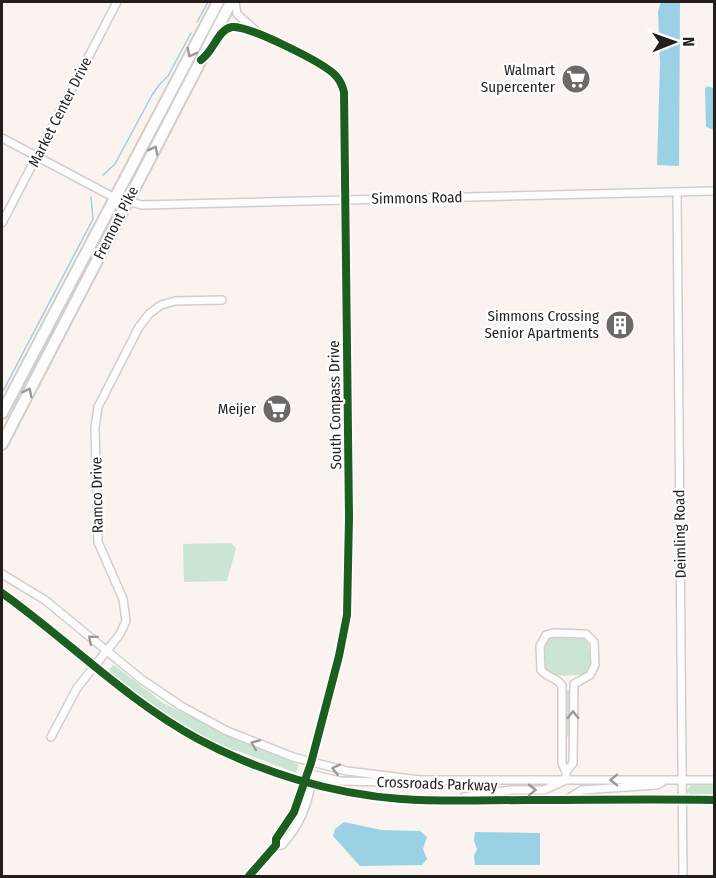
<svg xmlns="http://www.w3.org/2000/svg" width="716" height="878" viewBox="0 0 716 878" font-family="'Fira Sans Condensed',sans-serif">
	<rect width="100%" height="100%" fill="#faf3ef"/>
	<path fill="#cae5d4" d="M 231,543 L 236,548 L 227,581 L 184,582 L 183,544 Z
		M 580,637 L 586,639 C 591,650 593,661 588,673 L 583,675 C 573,675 559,677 550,674 C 540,670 539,646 547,640 C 554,634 571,637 580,637 Z
		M 114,665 L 163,703 L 237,740 L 293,762 L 299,765 L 296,773 L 241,752 L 224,748 L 173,720 L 115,678 L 109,669 Z
		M 567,689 L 569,691 L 569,736 L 567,737 L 565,736 L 564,690 Z
		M 691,784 L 714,784 L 714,795 L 691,795 L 687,791 Z"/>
	<path fill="#9bd1e4" d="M 661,2 L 680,2 L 679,166 L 657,165 L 660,64 L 658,11 Z
		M 707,86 L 713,88 L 714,92 L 714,130 L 706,127 L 705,89 Z
		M 344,822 L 381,830 L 420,831 L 427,837 L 423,849 L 427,859 L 422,865 L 360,866 L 333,836 L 335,829 Z
		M 475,832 L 540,833 L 540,865 L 475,865 L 474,856 L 477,849 L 474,841 Z"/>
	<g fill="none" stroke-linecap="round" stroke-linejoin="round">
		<path stroke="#9bd1e4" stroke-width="1.5" d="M 197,22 L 208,2
			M 103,175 L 115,164 L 152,95 L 159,85 L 168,76 L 191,33
			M 2,393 L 93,219 L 91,197"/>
		<g stroke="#d4ceca" stroke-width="10">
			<path id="minor" d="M 235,2 L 237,14 L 255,30
				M 217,41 C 220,35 223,29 229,27 C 245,23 319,61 332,72 C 339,78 342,84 344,92 L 349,518 L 347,615 L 339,656 L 311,763 L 294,812 L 276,839 L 276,845 L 249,876
				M 2,138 L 115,198 L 142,205 L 714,191
				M 677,192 L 683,876
				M 2,223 L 117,2
				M 2,574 L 45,600 L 141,679 L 181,706 L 227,731 L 293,757 L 347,771 L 420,780 L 714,780
				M 2,593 C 68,640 126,700 198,739 C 260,772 331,794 401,799 C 443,802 486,800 528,800 C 590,800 652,799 714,800
				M 51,737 L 77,688 L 120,634 L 126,621 L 123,599 L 98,542 L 95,428 L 98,407 L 139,327 L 149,314 L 161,305 L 175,301 L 222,300
				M 303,781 L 314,775 L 340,781 L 391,782
				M 464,797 L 511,790 L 544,790 L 566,780 L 566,772 L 562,763 L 562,686 C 557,677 547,678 541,670 L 540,646 L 546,635 L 553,633 L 586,634 L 594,642 L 595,665 L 590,675 L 574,684 L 573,763 L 566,772
				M 566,800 L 582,790 L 657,785 L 665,780
				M 276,845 L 282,845 C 298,827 309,805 311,780"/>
		</g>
		<g stroke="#d4ceca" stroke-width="14">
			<path id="highway" d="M 2,413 L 218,2
				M 2,444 L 231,2"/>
		</g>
		<use href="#minor" stroke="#fefdfd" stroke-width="7"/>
		<use href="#highway" stroke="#fefdfd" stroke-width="10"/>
		<g stroke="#fff" stroke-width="11">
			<path id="cycleway" d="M 201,60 C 214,51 218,29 232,27 C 248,25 319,61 333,73 C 339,78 342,84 344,92 L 349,518 L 347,615 L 339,656 L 311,763 L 294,812 L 276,839 L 276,845 L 249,876
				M 2,593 C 68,640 126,700 198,739 C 260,772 331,794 401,799 C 443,802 486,800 528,800 C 590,800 652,799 714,800"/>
		</g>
		<use href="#cycleway" stroke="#1b5e20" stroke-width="8"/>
	</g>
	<defs><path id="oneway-chevron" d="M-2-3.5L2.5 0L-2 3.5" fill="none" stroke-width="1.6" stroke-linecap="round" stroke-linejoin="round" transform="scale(1.5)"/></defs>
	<g stroke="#9c9998">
		<use href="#oneway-chevron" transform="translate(191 53) rotate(118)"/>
		<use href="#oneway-chevron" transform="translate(154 150) rotate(-63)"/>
		<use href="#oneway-chevron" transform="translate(28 392) rotate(-63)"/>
		<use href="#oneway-chevron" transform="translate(92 639) rotate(-140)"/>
		<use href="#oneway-chevron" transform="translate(573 715) rotate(-90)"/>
		<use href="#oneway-chevron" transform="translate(255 744) rotate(-158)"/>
		<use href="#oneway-chevron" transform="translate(336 769) rotate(-167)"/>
		<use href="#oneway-chevron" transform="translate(614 780) rotate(179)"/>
		<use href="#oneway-chevron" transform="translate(532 790) rotate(-1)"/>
	</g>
	<defs>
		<g id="supermarket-disc" transform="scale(1.5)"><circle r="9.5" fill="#6f6966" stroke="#fff"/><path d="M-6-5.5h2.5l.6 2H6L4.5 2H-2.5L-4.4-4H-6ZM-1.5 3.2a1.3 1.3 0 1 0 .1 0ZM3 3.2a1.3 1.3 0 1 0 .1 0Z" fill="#fff"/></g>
		<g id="building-disc" transform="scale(1.5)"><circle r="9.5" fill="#6f6966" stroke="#fff"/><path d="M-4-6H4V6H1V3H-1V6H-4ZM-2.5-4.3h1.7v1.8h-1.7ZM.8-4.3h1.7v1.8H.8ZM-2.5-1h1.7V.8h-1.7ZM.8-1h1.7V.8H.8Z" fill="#fff"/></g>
	</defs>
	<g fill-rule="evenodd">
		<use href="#supermarket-disc" x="576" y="79"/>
		<use href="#building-disc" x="620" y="325"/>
		<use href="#supermarket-disc" x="277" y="409"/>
	</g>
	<g text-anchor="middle" stroke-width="4.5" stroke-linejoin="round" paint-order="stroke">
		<g font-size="15" fill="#241f1c" stroke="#fff" text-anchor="end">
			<text x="555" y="75">Walmart<tspan x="555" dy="17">Supercenter</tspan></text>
			<text x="599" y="321">Simmons Crossing<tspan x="599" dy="17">Senior Apartments</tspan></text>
			<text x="256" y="414">Meijer</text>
		</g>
		<g font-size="15" fill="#241f1c" stroke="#fff">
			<text transform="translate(60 112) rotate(-63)" y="5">Market Center Drive</text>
			<text transform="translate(417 198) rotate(-1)" y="5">Simmons Road</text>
			<text transform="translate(116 223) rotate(-63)" y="5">Fremont Pike</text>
			<text transform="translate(335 405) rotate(-91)" y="5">South Compass Drive</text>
			<text transform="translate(97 495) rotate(-91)" y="5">Ramco Drive</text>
			<text transform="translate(680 534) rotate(-91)" y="5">Deimling Road</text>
			<text transform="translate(437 784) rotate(2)" y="5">Crossroads Parkway</text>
		</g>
	</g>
	<rect width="716" height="878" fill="none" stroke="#241f1c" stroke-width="6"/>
	<g transform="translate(674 42) rotate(89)" stroke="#ffffff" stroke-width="4.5" paint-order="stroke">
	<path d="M0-4.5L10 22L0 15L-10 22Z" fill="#241f1c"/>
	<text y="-9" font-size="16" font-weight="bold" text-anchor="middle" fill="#241f1c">N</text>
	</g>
</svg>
